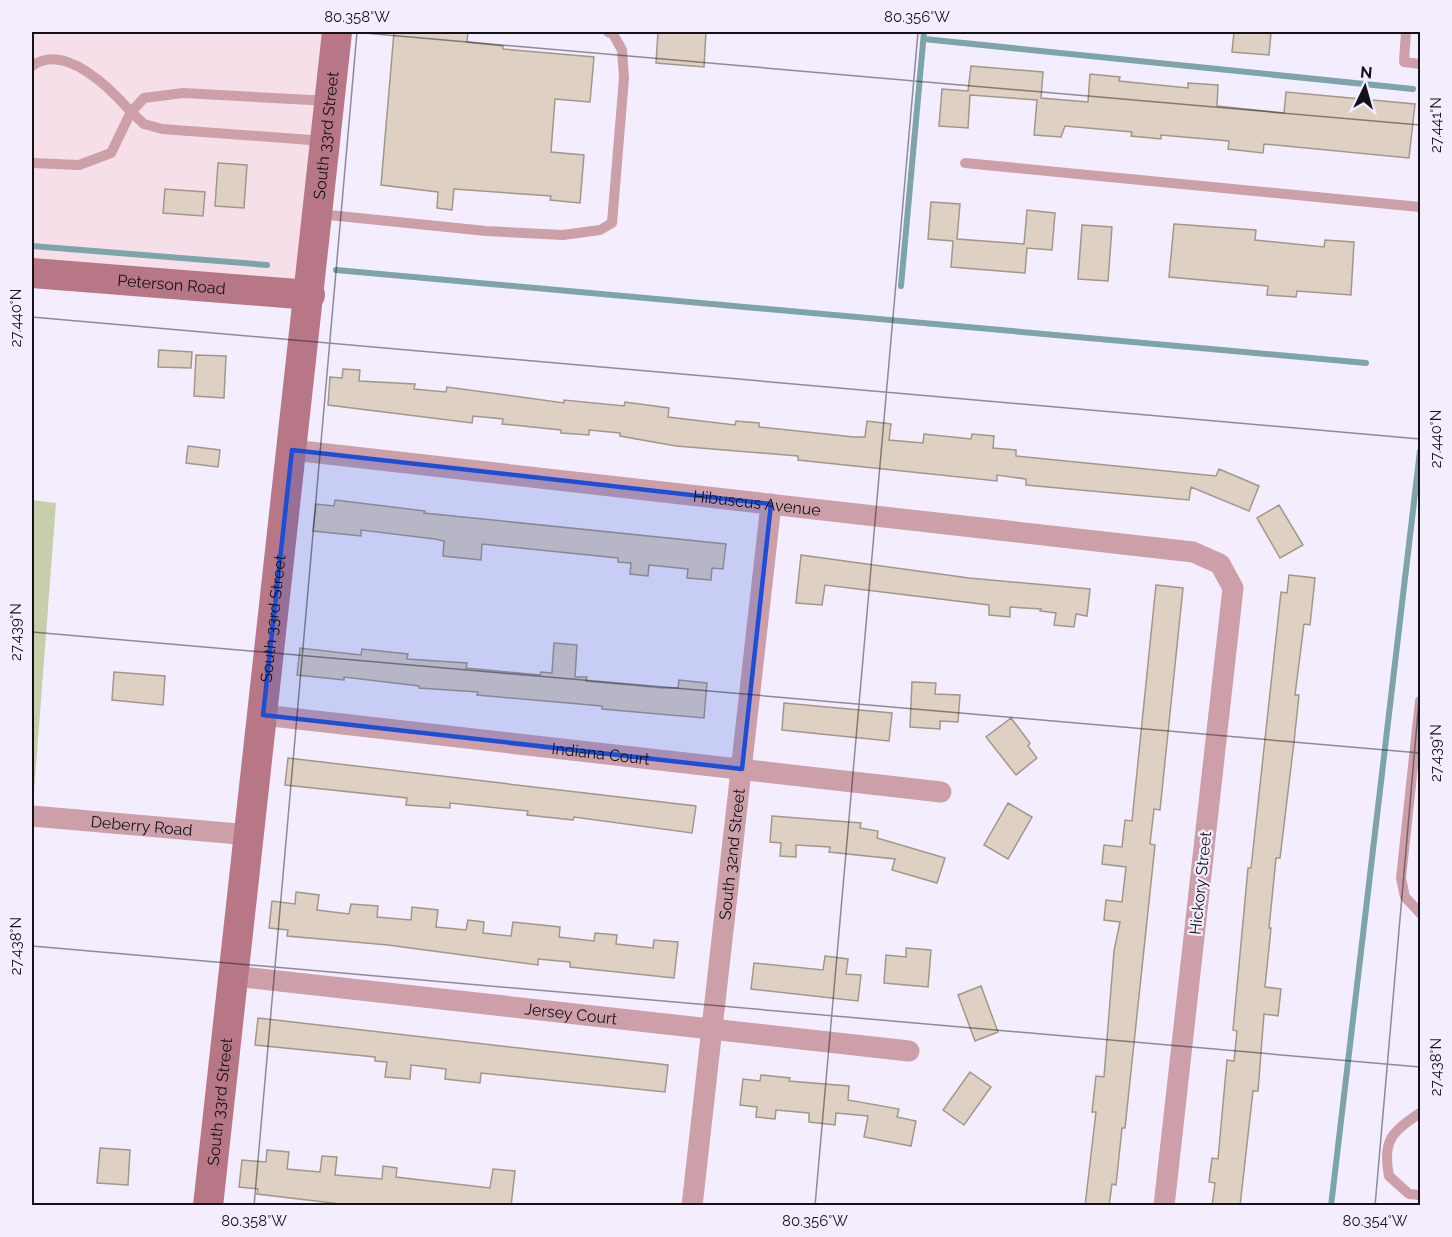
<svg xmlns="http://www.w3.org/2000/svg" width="1452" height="1237" viewBox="0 0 1452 1237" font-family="Raleway,sans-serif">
	<rect width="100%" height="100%" fill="#f3edfe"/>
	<path fill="#f7dfe9" d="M 32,32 L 327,32 L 301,283 L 32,262 Z"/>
	<path fill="#c7cfaa" d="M 32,500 L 56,503 L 33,805 L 32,805 Z"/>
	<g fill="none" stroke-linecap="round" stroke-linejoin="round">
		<path stroke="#7ca4aa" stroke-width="6" d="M 924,39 L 1413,89
			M 32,246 L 267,265
			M 336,270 L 1366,363
			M 901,286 L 924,32
			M 1331,1206 L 1420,451"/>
	</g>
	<path fill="#ded0c2" stroke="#a49689" stroke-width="1.5" d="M 394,32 L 468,32 L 467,42 L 503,46 L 503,49 L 594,57 L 590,102 L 555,99 L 551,152 L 584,155 L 580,203 L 550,200 L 551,196 L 454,189 L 452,210 L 437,208 L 438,192 L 381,185 Z
		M 658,32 L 706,32 L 704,67 L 656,63 Z
		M 1234,32 L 1271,32 L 1269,55 L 1232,52 Z
		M 971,66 L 1043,72 L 1041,98 L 1088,102 L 1090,74 L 1120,77 L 1119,81 L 1188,88 L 1188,83 L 1218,85 L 1217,106 L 1284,113 L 1286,92 L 1415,104 L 1409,158 L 1264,144 L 1263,153 L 1228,149 L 1229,141 L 1161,135 L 1161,139 L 1131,136 L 1132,132 L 1065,126 L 1061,137 L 1034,135 L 1037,100 L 970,95 L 968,128 L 939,126 L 942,89 L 968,91 Z
		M 218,163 L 247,165 L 244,208 L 215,206 Z
		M 165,189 L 205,192 L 203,216 L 163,213 Z
		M 931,202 L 960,204 L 957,239 L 1024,244 L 1027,210 L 1055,213 L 1052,250 L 1027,248 L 1025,273 L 951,267 L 953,241 L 928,239 Z
		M 1174,224 L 1256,230 L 1255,240 L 1324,247 L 1325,240 L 1354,242 L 1351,295 L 1297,291 L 1296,297 L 1267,295 L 1268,286 L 1169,277 Z
		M 1082,225 L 1112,227 L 1108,281 L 1078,279 Z
		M 159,350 L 192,352 L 191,368 L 158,367 Z
		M 196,355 L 226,356 L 224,398 L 194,396 Z
		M 343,369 L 360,370 L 359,381 L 415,384 L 414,389 L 446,392 L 447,387 L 564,403 L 564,400 L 624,406 L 625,402 L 669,408 L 668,417 L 735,425 L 736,421 L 759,423 L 759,427 L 854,437 L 865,437 L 867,421 L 891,424 L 889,440 L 923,443 L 924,434 L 971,439 L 972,434 L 994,436 L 993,448 L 1016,450 L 1016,456 L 1216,476 L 1219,469 L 1259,486 L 1249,511 L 1191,487 L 1189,500 L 1026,485 L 1026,479 L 997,475 L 997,481 L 798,460 L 798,456 L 676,446 L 620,436 L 620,433 L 589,430 L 589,435 L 561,433 L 561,430 L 502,424 L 503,419 L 473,416 L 472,423 L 328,405 L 330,377 L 342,378 Z
		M 188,446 L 220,450 L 218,467 L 186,463 Z
		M 335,500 L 425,511 L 424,513 L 726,544 L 723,569 L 712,568 L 711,580 L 687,578 L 688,569 L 649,565 L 648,576 L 630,574 L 631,563 L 618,562 L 618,558 L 482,544 L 481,560 L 443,556 L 444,541 L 435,539 L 361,530 L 361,536 L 313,531 L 316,504 L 334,506 Z
		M 1279,505 L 1303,545 L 1280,558 L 1257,518 Z
		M 801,555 L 969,578 L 1090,589 L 1087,616 L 1076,614 L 1074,627 L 1054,625 L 1056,613 L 1040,611 L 1041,609 L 1010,607 L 1010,617 L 989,615 L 989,605 L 825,585 L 822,605 L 796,603 Z
		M 1289,575 L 1315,578 L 1310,625 L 1304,624 L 1295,695 L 1299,695 L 1294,742 L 1280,858 L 1276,858 L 1269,928 L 1271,928 L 1265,987 L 1281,989 L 1278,1016 L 1264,1014 L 1258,1091 L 1253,1091 L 1240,1206 L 1212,1206 L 1215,1183 L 1209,1182 L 1212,1158 L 1218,1159 L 1227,1060 L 1234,1061 L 1237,1031 L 1233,1030 L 1248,868 L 1251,868 L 1281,592 L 1287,593 Z
		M 1156,585 L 1183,588 L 1160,810 L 1154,809 L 1150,844 L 1155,845 L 1125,1128 L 1122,1128 L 1116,1185 L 1112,1184 L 1109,1206 L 1085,1206 L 1096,1112 L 1092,1112 L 1096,1076 L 1104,1077 L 1114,951 L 1120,922 L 1104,920 L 1106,900 L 1122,902 L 1126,867 L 1102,864 L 1104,845 L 1122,847 L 1125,820 L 1132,821 Z
		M 554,643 L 577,645 L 575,677 L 587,677 L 586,681 L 662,688 L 678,688 L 679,680 L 707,683 L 704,718 L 602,709 L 602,706 L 477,695 L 478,692 L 419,688 L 419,686 L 344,677 L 344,680 L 297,675 L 300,648 L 361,655 L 362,649 L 408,654 L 407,659 L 467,663 L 466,668 L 540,675 L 541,672 L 552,673 Z
		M 114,672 L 165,676 L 163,705 L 112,700 Z
		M 912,682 L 936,683 L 935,694 L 960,695 L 958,722 L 940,721 L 940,729 L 910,727 Z
		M 784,703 L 892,713 L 889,741 L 782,730 Z
		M 1011,718 L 1030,743 L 1028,746 L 1037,758 L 1016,775 L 986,737 Z
		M 288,758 L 696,806 L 692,833 L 574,817 L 573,820 L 527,815 L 528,811 L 450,803 L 450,808 L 406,805 L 407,798 L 285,785 Z
		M 1008,803 L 1032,817 L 1008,859 L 984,845 Z
		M 772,816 L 861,823 L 860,828 L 878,831 L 877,838 L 945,858 L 937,883 L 892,870 L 895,859 L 829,852 L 830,847 L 796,845 L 796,857 L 780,856 L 781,843 L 770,842 Z
		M 296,892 L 319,895 L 317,910 L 349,914 L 351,904 L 378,906 L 377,917 L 411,920 L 412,907 L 438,910 L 436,927 L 466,930 L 468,920 L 484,922 L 483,933 L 511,936 L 513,922 L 560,927 L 559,937 L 594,941 L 595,933 L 617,935 L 616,944 L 653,948 L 654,940 L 678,942 L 674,978 L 570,967 L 570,962 L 538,959 L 538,965 L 388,945 L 287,936 L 288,930 L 269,928 L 272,901 L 295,904 Z
		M 906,948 L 931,950 L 928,987 L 884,983 L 886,955 L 906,957 Z
		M 825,956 L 848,959 L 846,974 L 861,975 L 858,1001 L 751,989 L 754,963 L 823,970 Z
		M 981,986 L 998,1032 L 975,1041 L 958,995 Z
		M 258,1018 L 668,1065 L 665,1092 L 481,1073 L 480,1083 L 445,1079 L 446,1069 L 411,1065 L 410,1079 L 385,1077 L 387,1062 L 375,1061 L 375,1057 L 255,1045 Z
		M 970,1072 L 991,1087 L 964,1125 L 943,1110 Z
		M 761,1075 L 790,1078 L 789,1081 L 849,1086 L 848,1100 L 899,1109 L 897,1117 L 916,1121 L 911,1146 L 864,1137 L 868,1116 L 836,1113 L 835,1125 L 809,1122 L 809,1113 L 776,1110 L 775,1119 L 756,1117 L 757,1107 L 740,1105 L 743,1079 L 760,1081 Z
		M 100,1148 L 130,1150 L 128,1185 L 97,1183 Z
		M 267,1150 L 289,1152 L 287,1169 L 320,1172 L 322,1156 L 337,1157 L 335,1175 L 382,1179 L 383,1166 L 397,1168 L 396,1177 L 490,1188 L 493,1169 L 515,1171 L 511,1206 L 358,1206 L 257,1194 L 258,1189 L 239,1187 L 242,1160 L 266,1162 Z"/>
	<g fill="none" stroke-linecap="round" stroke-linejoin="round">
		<path stroke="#cc9fa9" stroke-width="10" d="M 1406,32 L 1404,62 L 1420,64
			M 32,66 C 65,42 111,89 131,112 L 111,153 L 79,165 L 32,163
			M 324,141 L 162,129 L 144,124 L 131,112 L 144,98 L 183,93 L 329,101
			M 965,163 L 1420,207
			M 319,214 L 486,231 L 563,235 L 600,230 L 612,223 L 624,78 L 622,50 L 613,34 L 608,32
			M 1420,701 L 1401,878 L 1405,897 L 1420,913
			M 1420,1113 C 1392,1132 1382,1140 1389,1176 L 1409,1194 L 1420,1195"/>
		<g stroke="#cc9fa9" stroke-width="21">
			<path id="s1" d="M 292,450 L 1193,552 L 1220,564 L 1233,588 L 1164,1206"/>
			<path id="s2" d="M 263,715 L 941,792"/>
			<path id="s3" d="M 32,816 L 250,835"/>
			<path id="s4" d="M 234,976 L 909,1051"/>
			<path id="s5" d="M 692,1206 L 771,504"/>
		</g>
		<g stroke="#b77786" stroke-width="30">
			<path id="s6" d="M 32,273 L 310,295"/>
			<path id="s7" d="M 208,1206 L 337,32"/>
		</g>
	</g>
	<path fill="#1d4ed8" fill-opacity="0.2" stroke="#1d4ed8" stroke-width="4.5" stroke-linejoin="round" d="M 292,450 L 771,504 L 742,769 L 263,715 Z"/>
	<path fill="none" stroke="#141218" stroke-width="1.5" stroke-opacity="0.45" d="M 353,32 L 1420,125M 32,317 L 1420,439M 32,632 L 1420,753M 32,946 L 1420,1067M 254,1206 L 357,32M 815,1206 L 918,32M 1375,1206 L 1420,689"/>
	<g text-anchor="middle" stroke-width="4.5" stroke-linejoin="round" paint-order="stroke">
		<g font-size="16" fill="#141218" stroke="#f3edfe">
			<text dy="6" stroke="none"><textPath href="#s7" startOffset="1077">South 33rd Street</textPath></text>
			<text dy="6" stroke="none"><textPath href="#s6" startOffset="140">Peterson Road</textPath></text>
			<text dy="6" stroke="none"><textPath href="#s1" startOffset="468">Hibuscus Avenue</textPath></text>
			<text dy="6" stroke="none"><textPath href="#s7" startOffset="591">South 33rd Street</textPath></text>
			<text dy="6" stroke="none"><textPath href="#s2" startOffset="340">Indiana Court</textPath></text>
			<text dy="6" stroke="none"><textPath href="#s3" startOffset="110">Deberry Road</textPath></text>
			<text dy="6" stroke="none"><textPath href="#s5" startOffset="354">South 32nd Street</textPath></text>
			<text transform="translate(1200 883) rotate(-84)" y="6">Hickory Street</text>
			<text dy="6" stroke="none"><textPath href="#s4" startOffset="339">Jersey Court</textPath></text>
			<text dy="6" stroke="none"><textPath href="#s7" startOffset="105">South 33rd Street</textPath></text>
		</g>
	</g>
	<rect width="1452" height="1237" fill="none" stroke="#f3edfe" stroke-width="66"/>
	<g transform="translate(1365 87) rotate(5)" stroke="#f3edfe" stroke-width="4.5" paint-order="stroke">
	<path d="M0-4.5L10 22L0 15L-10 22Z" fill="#141218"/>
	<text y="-9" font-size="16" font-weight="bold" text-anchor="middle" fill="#141218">N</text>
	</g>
	<rect x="33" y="33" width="1386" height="1171" fill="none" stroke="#141218" stroke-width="2"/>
	<g font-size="15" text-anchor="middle" fill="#141218">
		<text x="357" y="22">80.358°W</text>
		<text x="917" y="22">80.356°W</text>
		<text transform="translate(1436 125) rotate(-90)" y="5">27.441°N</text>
		<text transform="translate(16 318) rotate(-90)" y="5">27.440°N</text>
		<text transform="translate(1436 439) rotate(-90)" y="5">27.440°N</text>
		<text transform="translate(16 632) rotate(-90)" y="5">27.439°N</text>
		<text transform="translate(1436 753) rotate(-90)" y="5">27.439°N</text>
		<text transform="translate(16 946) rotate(-90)" y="5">27.438°N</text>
		<text transform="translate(1436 1067) rotate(-90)" y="5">27.438°N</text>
		<text x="254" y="1226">80.358°W</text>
		<text x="815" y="1226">80.356°W</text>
		<text x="1375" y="1226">80.354°W</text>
	</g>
</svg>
